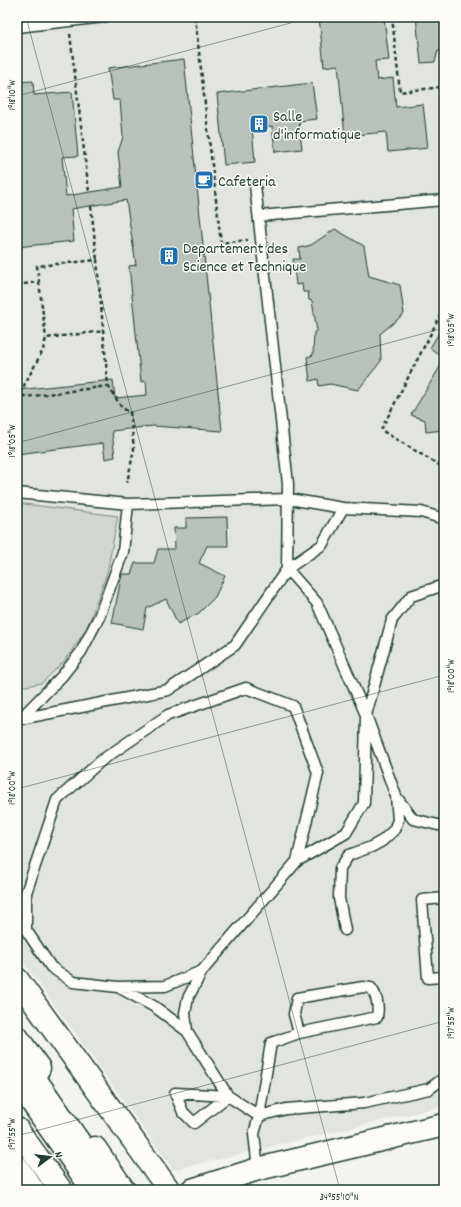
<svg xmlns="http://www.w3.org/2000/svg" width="461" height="1207" viewBox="0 0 461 1207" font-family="Dekko,sans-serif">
	<rect width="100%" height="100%" fill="#f4f4ef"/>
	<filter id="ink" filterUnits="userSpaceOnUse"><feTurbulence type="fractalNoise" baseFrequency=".025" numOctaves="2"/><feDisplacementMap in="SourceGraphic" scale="8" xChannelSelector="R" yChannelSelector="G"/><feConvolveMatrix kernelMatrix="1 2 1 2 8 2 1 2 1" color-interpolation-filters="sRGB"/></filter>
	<g filter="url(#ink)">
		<path fill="#e2e5df" d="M 17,17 L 444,17 L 444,1106 L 173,1170 L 17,953 Z"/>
		<path fill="#d1d6d1" stroke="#788a82" d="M 17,503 L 118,516 L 107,573 L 86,630 L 65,660 L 42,683 L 26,686 L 17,684 L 17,625 L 19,615 Z"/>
		<path fill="#b9c1bb" stroke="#1f3d34" d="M 319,17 L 384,17 L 389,60 L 375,61 L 377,80 L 393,78 L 396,107 L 423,104 L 428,148 L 388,152 L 386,132 L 345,136 L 338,65 L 324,67 Z
			M 416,17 L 444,17 L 444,51 L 438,51 L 435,62 L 421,63 Z
			M 184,59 L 222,431 L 153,426 L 112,431 L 115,457 L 105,459 L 103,443 L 17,454 L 17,390 L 113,380 L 115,398 L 147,395 L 146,381 L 141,382 L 129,266 L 136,265 L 126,200 L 71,209 L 74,241 L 17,247 L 17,82 L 33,81 L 34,95 L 72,92 L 78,156 L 62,157 L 66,196 L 122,187 L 118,152 L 123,137 L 120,100 L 113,100 L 108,68 Z
			M 312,83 L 317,119 L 299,121 L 302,149 L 275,152 L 272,126 L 252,128 L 255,162 L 224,165 L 217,94 Z
			M 335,229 L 364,246 L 369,276 L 400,285 L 404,314 L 380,334 L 381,361 L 358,390 L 330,384 L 319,386 L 318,379 L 310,381 L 307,357 L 313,355 L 314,332 L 317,331 L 312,301 L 309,300 L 308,292 L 303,292 L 302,284 L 296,285 L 293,259 L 300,259 L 299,248 L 311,245 Z
			M 444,324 L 444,358 L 430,348 Z
			M 444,360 L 444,430 L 426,432 L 425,420 L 411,415 Z
			M 227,517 L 228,546 L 207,546 L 199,563 L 225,576 L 215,597 L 199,613 L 178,624 L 166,599 L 147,608 L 143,629 L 112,623 L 122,574 L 131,574 L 135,563 L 154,563 L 158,549 L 175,549 L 174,528 L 186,528 L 186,518 Z"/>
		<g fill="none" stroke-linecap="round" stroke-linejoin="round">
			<g stroke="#1f3d34" stroke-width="13">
				<path id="service" d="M 17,27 L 104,17
					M 259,216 L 444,200
					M 17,493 L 128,504 L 289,499 L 343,508 L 421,512 L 444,519
					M 17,718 L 20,719 L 168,690 L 235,645 L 287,569 L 288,484 L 255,185
					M 19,720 L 62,676 L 81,652 L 99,617 L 123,552 L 128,504
					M 397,798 L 413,819 L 438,825 L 444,825
					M 297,861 L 318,773 L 293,706 L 246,688 L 168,715 L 102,760 L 57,800 L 26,893 L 26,930 L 51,967 L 73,982 L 118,987 L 165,986 L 202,971 L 297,861 L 346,833 L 364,803 L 366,715 L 317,603 L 287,569 L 322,545 L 343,508
					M 444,898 L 422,900 L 428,978 L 444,977
					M 345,930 L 339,898 L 340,868 L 349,855 L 371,847 L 382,841 L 394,830 L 398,820 L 396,796 L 366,715 L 392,620 L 411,596 L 444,585
					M 202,971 L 188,998 L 185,1013 L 187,1031 L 228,1096 L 175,1093 L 183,1112 L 194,1123 L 228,1096 L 259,1116 L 254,1134 L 258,1169
					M 120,988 L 155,1007 L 187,1031
					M 299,1033 L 294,1014 L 297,998 L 363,987 L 371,988 C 377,996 379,1006 377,1017 L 299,1033 L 271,1043 L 259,1116 L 286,1109 L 364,1103 L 429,1089 L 444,1078"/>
			</g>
			<g stroke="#1f3d34" stroke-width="25">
				<path id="secondary" d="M 17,979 L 169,1190
					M 17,1037 L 39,1068
					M 95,1148 L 124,1190
					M 192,1190 L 258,1169 L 444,1125"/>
			</g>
			<g stroke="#1f3d34" stroke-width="25">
				<path id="trunk" d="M 17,1053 L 100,1172 L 108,1190
					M 17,1081 L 93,1190
					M 17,1129 L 61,1190
					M 17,1167 L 33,1190"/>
			</g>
			<path stroke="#1f3d34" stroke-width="2.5" stroke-dasharray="4 3" stroke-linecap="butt" d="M 195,17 L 221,243 L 248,240
				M 392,17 L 400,92 L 441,87 L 444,111
				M 70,34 L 89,192
				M 91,206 L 97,260
				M 39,282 L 46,338
				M 17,285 L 39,282 L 37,266 L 97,260 L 108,386 L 26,397 L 17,392
				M 444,308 L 381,430 L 444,468
				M 108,386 L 122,408 L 130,412 L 134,449 L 127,483
				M 20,393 L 43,350 L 46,338 L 104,331"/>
			<use href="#service" stroke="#fdfcf7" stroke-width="10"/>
			<use href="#secondary" stroke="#fdfcf7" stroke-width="22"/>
			<use href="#trunk" stroke="#fdfcf7" stroke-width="22"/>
		</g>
	</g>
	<path fill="none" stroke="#1f3d34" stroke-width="1" stroke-opacity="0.45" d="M 26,17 L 340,1190M 17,96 L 313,17M 17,443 L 444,328M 17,789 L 444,675M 17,1136 L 444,1021"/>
	<defs>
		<g id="building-square" transform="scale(1)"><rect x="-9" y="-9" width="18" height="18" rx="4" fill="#1f6fb2" stroke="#fdfcf7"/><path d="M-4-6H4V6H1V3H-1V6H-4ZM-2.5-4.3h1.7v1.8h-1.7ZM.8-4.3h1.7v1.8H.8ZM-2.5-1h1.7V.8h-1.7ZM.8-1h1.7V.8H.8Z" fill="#fff"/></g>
		<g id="cafe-square" transform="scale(1)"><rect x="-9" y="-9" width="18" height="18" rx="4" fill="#1f6fb2" stroke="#fdfcf7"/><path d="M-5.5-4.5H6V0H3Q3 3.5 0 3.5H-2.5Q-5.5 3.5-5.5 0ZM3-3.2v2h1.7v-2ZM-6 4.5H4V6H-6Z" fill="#fff"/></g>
	</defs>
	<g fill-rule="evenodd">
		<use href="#building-square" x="259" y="124"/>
		<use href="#cafe-square" x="204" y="180"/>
		<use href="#building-square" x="169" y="256"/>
	</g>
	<g text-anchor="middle" stroke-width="3" stroke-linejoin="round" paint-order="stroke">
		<g font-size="16" fill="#1f3d34" stroke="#fdfcf7" text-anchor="start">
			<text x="273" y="121">Salle<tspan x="273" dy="18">d'informatique</tspan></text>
			<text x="218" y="186">Cafeteria</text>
			<text x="183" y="253">Departement des<tspan x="183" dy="18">Science et Technique</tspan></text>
		</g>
	</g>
	<rect width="461" height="1207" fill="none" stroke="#fdfcf7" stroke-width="44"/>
	<g transform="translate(50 1157) rotate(75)" stroke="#fdfcf7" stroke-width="3" paint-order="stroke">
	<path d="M0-3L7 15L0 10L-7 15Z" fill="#1f3d34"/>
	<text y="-6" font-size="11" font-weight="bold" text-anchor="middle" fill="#1f3d34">N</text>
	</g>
	<rect x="22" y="22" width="417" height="1163" fill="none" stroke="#1f3d34" stroke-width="1.5"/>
	<g font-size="10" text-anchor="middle" fill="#1f3d34">
		<text transform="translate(11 95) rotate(-90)" y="4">1°18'10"W</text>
		<text transform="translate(450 330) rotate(-90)" y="4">1°18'05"W</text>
		<text transform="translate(11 441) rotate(-90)" y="4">1°18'05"W</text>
		<text transform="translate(450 676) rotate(-90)" y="4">1°18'00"W</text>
		<text transform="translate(11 788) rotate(-90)" y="4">1°18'00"W</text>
		<text transform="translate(450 1023) rotate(-90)" y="4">1°17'55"W</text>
		<text transform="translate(11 1134) rotate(-90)" y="4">1°17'55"W</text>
		<text x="339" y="1200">34°55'10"N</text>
	</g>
</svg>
